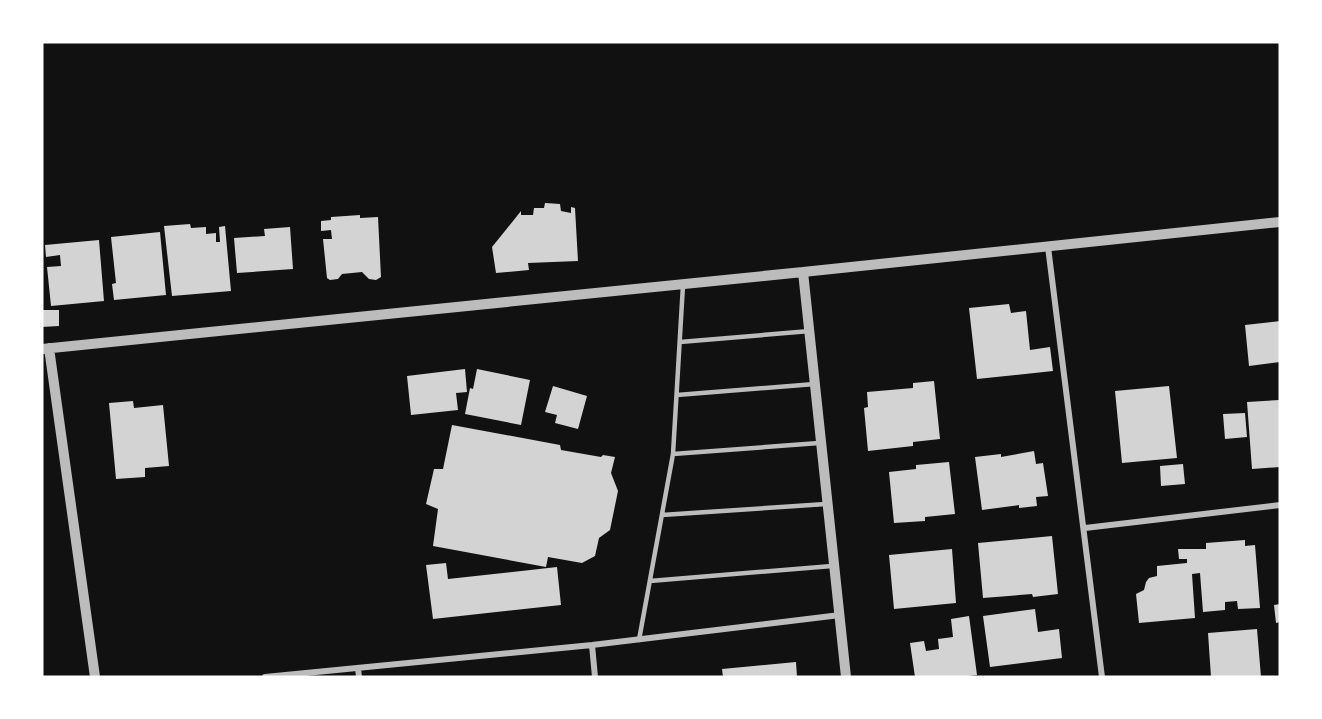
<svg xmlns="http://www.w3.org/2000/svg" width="1322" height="719" viewBox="0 0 1322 719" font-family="'Fira Sans Condensed',sans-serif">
	<rect width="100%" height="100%" fill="#111"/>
	<path fill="#d3d3d3" d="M 545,203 L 560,204 L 561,211 L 571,213 L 571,207 L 575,208 L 578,261 L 528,263 L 529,270 L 496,273 L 492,247 L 521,211 L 521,215 L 533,215 L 534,208 L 544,208 Z
		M 360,215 L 360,218 L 378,217 L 381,277 L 376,280 L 369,279 L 362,272 L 342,274 L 338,279 L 330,280 L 327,278 L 323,239 L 332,239 L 331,230 L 321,231 L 321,221 L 331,220 L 331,217 Z
		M 190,224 L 191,228 L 206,227 L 206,234 L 216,233 L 216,242 L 220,242 L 219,227 L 225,226 L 231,291 L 172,296 L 164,226 Z
		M 290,227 L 293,269 L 237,273 L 234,238 L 265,236 L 264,229 Z
		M 160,232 L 166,295 L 114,300 L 112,284 L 116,283 L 111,237 Z
		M 99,240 L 104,301 L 51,306 L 47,267 L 61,266 L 60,255 L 46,257 L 45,245 Z
		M 1009,304 L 1011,313 L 1026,311 L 1030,350 L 1050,347 L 1053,371 L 977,379 L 969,308 Z
		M 42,310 L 59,310 L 59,326 L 42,327 Z
		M 1280,321 L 1280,362 L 1249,366 L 1245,325 Z
		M 465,369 L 467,392 L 456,393 L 458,410 L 411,415 L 407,376 Z
		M 477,369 L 530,380 L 521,425 L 465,414 L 470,388 L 473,389 Z
		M 934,381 L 940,439 L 913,442 L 913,446 L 868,451 L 864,408 L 868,407 L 867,392 L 913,388 L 913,383 Z
		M 553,386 L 587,396 L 578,429 L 555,423 L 557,415 L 545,412 Z
		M 1169,386 L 1177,458 L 1122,463 L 1115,391 Z
		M 1280,400 L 1280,467 L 1252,469 L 1247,402 Z
		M 133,401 L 134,408 L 163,405 L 169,466 L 145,468 L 145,477 L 116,479 L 109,403 Z
		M 1245,413 L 1247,437 L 1225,439 L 1223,414 Z
		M 452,425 L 560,445 L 561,450 L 601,457 L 603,455 L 615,457 L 611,473 L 618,491 L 610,530 L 599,538 L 595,556 L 582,563 L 548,557 L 546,567 L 433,546 L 438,509 L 426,504 L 434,469 L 443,469 Z
		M 1034,451 L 1036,464 L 1043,463 L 1048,496 L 1036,497 L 1037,506 L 1019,508 L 1019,505 L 982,510 L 975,457 L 1001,454 L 1001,457 Z
		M 949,462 L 955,514 L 925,517 L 925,521 L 894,523 L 889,472 L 916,469 L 916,465 Z
		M 1183,464 L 1185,484 L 1161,486 L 1160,466 Z
		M 1052,536 L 1058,594 L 1033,597 L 1032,594 L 983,598 L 978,543 Z
		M 1245,540 L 1245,546 L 1255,545 L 1260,608 L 1238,609 L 1237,601 L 1225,602 L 1225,610 L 1203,612 L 1200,573 L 1192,574 L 1195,618 L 1139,623 L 1136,594 L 1144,590 L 1146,582 L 1149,578 L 1157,576 L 1157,566 L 1187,563 L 1187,559 L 1179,559 L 1178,549 L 1206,549 L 1206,543 Z
		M 952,549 L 956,603 L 894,609 L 889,555 Z
		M 446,563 L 448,579 L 557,567 L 561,605 L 433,619 L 426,565 Z
		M 1280,604 L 1280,622 L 1276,623 L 1274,605 Z
		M 1035,609 L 1038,632 L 1059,629 L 1062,658 L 990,667 L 983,616 Z
		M 969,616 L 977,675 L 960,677 L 915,677 L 910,643 L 924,641 L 926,651 L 939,649 L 938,639 L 953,637 L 951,619 Z
		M 1257,629 L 1261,677 L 1211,677 L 1208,633 Z
		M 796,662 L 797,677 L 723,677 L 722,669 Z"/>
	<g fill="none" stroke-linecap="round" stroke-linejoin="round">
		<path stroke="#bcbcbc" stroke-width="4.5" d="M 680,342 L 810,331
			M 677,395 L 815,384
			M 673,454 L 819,443
			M 662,515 L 826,504
			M 650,581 L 832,566
			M 639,640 L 673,454 L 683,285"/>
		<path stroke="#bcbcbc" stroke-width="6" d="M 1048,247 L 1102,677
			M 1085,528 L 1280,505
			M 592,645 L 595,677
			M 358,668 L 359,677
			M 265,677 L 592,645 L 840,615"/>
		<path stroke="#bcbcbc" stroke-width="10" d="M 803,272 L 846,677
			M 49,348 L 95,677
			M 42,349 L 803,272 L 1280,222"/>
	</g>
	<rect width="1322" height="719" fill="none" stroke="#ffffff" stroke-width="87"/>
</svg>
